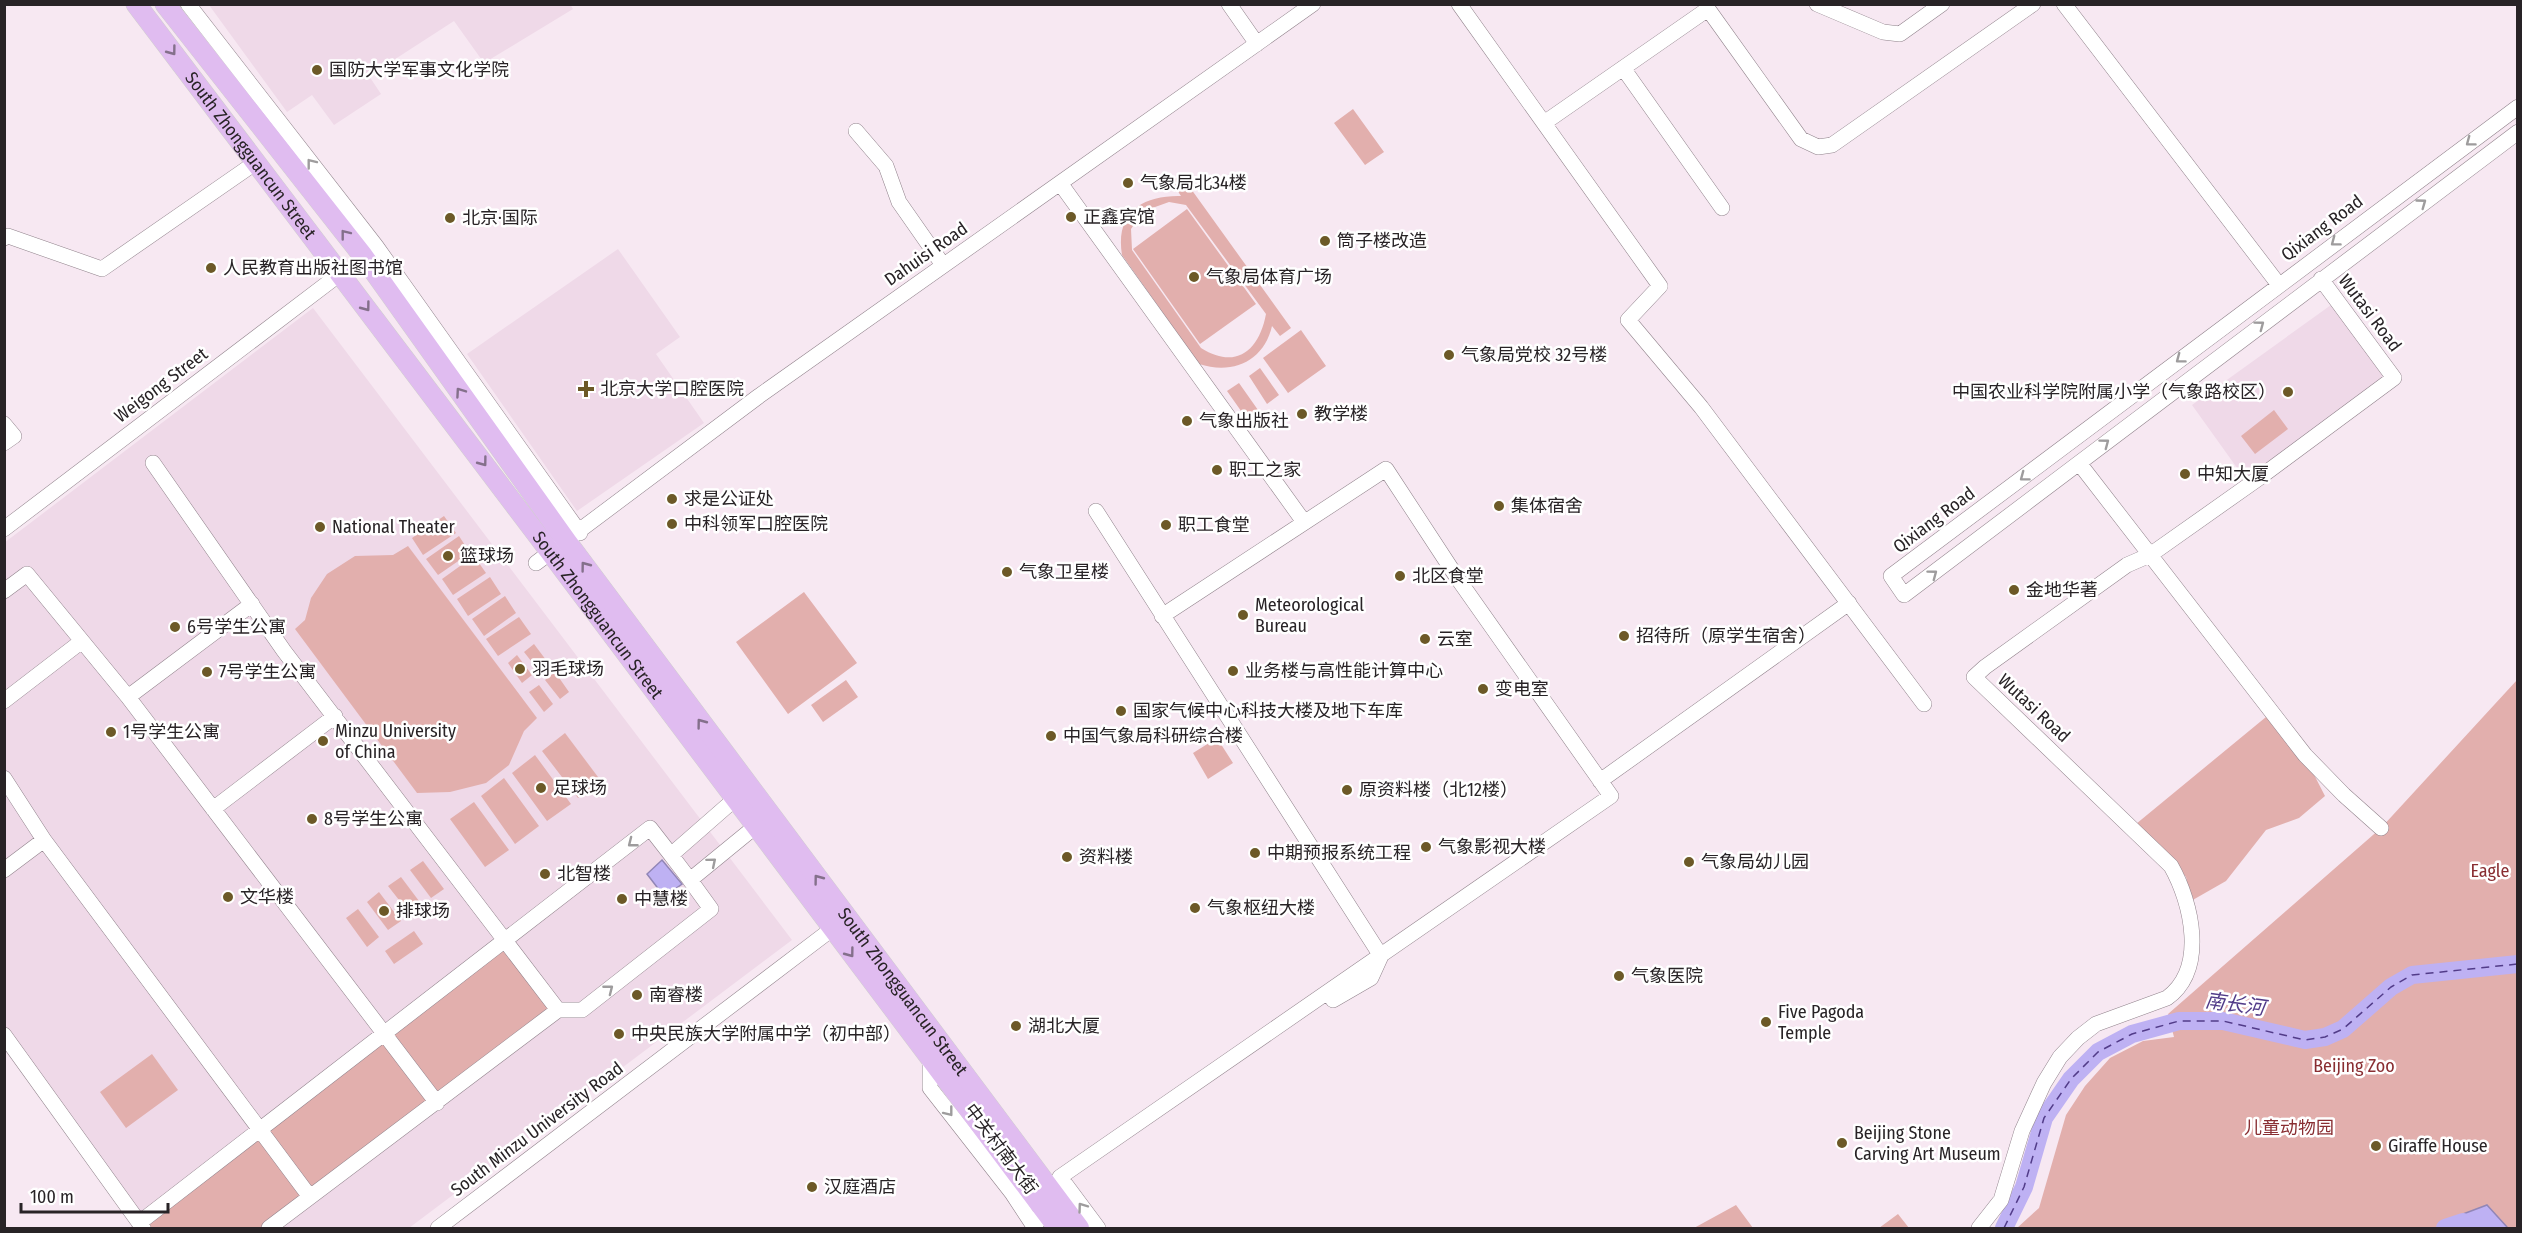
<svg xmlns="http://www.w3.org/2000/svg" width="2522" height="1233" viewBox="0 0 2522 1233" font-family="'Fira Sans Condensed','Noto Sans SC',sans-serif">
	<rect width="100%" height="100%" fill="#f7e8f2"/>
	<path fill="#efd9e8" d="M 570,4 L 573,9 L 484,63 L 454,21 L 369,76 L 381,94 L 334,125 L 312,95 L 287,112 L 209,5 Z
		M 618,249 L 680,337 L 656,354 L 704,423 L 577,511 L 467,354 Z
		M 2331,305 L 2385,379 L 2245,479 L 2192,405 Z
		M 313,308 L 792,940 L 409,1228 L 142,1228 L 5,1048 L 4,543 Z"/>
	<path fill="#e2afad" fill-rule="evenodd" d="M 1353,109 L 1384,152 L 1365,165 L 1334,123 Z
		M 1181,175 L 1291,328 L 1280,336 L 1272,326 C 1264,361 1233,375 1199,364 L 1122,255 C 1115,212 1143,195 1181,196 L 1171,181 ZM 1169,202 L 1186,205 L 1266,314 C 1259,351 1236,370 1201,348 L 1132,250 L 1131,229 L 1137,220 L 1144,211 Z
		M 1187,209 L 1256,304 L 1200,344 L 1133,249 Z
		M 1301,330 L 1326,366 L 1288,393 L 1263,358 Z
		M 1260,368 L 1279,395 L 1267,404 L 1249,376 Z
		M 1239,383 L 1258,410 L 1246,418 L 1227,391 Z
		M 2274,410 L 2288,429 L 2255,454 L 2241,436 Z
		M 444,516 L 456,533 L 423,555 L 412,538 Z
		M 459,536 L 470,553 L 438,575 L 426,559 Z
		M 408,546 L 537,718 L 524,731 L 509,765 L 486,783 L 450,792 L 417,793 L 295,629 L 305,620 L 311,598 L 327,574 L 355,556 L 393,555 Z
		M 474,556 L 486,573 L 453,595 L 442,579 Z
		M 490,577 L 501,594 L 468,616 L 457,599 Z
		M 804,592 L 857,663 L 788,714 L 736,642 Z
		M 505,596 L 516,613 L 484,636 L 472,619 Z
		M 519,617 L 531,634 L 498,656 L 486,639 Z
		M 534,644 L 549,664 L 539,671 L 524,652 Z
		M 517,655 L 532,675 L 522,683 L 508,663 Z
		M 555,672 L 569,692 L 560,699 L 545,680 Z
		M 846,680 L 858,697 L 823,722 L 811,705 Z
		M 2517,680 L 2517,1228 L 2017,1228 L 2039,1208 L 2066,1115 L 2085,1086 L 2110,1058 L 2143,1041 L 2174,1037 L 2168,1014 L 2381,828 Z
		M 539,685 L 553,704 L 544,712 L 529,692 Z
		M 2266,717 L 2308,763 L 2325,796 L 2299,818 L 2266,830 L 2226,881 L 2191,901 L 2186,877 L 2164,850 L 2136,824 Z
		M 565,733 L 601,781 L 578,798 L 542,751 Z
		M 1217,738 L 1233,763 L 1208,779 L 1193,753 Z
		M 535,755 L 571,804 L 547,821 L 512,773 Z
		M 504,778 L 539,826 L 515,844 L 481,796 Z
		M 474,802 L 509,850 L 485,867 L 450,819 Z
		M 423,861 L 444,889 L 431,898 L 410,870 Z
		M 401,877 L 422,905 L 410,914 L 388,886 Z
		M 379,892 L 401,921 L 388,930 L 367,902 Z
		M 358,909 L 379,937 L 367,947 L 346,918 Z
		M 414,931 L 423,944 L 394,964 L 385,951 Z
		M 505,941 L 558,1010 L 269,1228 L 143,1228 Z
		M 152,1054 L 178,1090 L 126,1128 L 100,1092 Z
		M 1736,1205 L 1753,1228 L 1694,1228 Z
		M 1898,1214 L 1909,1228 L 1879,1228 Z"/>
	<path fill="#beb1f3" stroke="#9186b6" stroke-width="1.5" d="M 662,860 L 682,884 L 668,894 L 667,892 L 663,895 L 647,874 Z
		M 2487,1205 L 2507,1227 L 2508,1228 L 2465,1228 L 2463,1214 Z"/>
	<g fill="none" stroke-linecap="round" stroke-linejoin="round">
		<path stroke="#beb1f3" stroke-width="18" d="M 2004,1228 L 2024,1187 L 2044,1118 L 2071,1079 L 2098,1052 L 2132,1034 L 2179,1021 L 2223,1021 L 2305,1040 L 2325,1037 L 2343,1029 L 2391,987 L 2412,975 L 2518,964
			M 2445,1228 L 2463,1222"/>
		<path stroke="#523c89" stroke-width="1.5" stroke-dasharray="8 6" stroke-linecap="butt" d="M 2004,1228 L 2024,1187 L 2044,1118 L 2071,1079 L 2098,1052 L 2132,1034 L 2179,1021 L 2223,1021 L 2305,1040 L 2325,1037 L 2343,1029 L 2391,987 L 2412,975 L 2518,964"/>
		<g stroke="#91838c" stroke-width="16">
			<path id="minor" d="M 188,4 L 376,246 L 580,533
				M 1229,4 L 1257,44
				M 1459,4 L 1660,286 L 1628,320 L 1701,407 L 1924,704
				M 1817,4 L 1883,32 L 1900,34 L 1942,4
				M 2064,4 L 2279,285
				M 1623,68 L 1722,208
				M 2518,107 L 1891,576 L 1904,595 L 2518,132
				M 1544,123 L 1708,9 L 1801,139 L 1818,147 L 1832,145 L 2033,4
				M 856,131 L 886,166 L 899,202 L 943,265
				M 1060,183 L 1304,522
				M 4,238 L 8,236 L 102,269 L 255,163
				M 4,424 L 14,436 L 4,443
				M 153,463 L 284,651 L 558,1010
				M 2079,463 L 2305,755 L 2344,795 L 2381,828
				M 1096,511 L 1381,956
				M 4,529 L 341,273
				M 536,563 L 759,396 L 1313,4
				M 4,591 L 27,574 L 128,697 L 437,1103
				M 128,697 L 252,604
				M 4,701 L 82,641
				M 4,778 L 44,840 L 310,1197
				M 1600,781 L 1849,603
				M 213,809 L 335,716
				M 671,855 L 690,880
				M 4,870 L 44,840
				M 1333,1000 L 1371,978 L 1381,956
				M 4,1035 L 143,1228
				M 930,1060 L 930,1088 L 1012,1193 L 1035,1228
				M 1066,1185 L 1098,1228
				M 139,1223 L 650,828 L 671,855 L 735,799
				M 269,1228 L 558,1010 L 582,1010 L 711,909 L 690,880 L 756,826
				M 438,1228 L 832,929
				M 1034,1228 L 1060,1177 L 1611,796 L 1458,579 L 1386,469 L 1162,616
				M 1979,1228 L 2001,1200 L 2022,1131 L 2044,1083 L 2060,1057 L 2078,1038 L 2096,1024 L 2167,998 C 2207,969 2192,903 2171,866 L 1974,677 L 1985,667 L 2127,565 L 2150,555 L 2259,478 L 2394,378 L 2321,279"/>
		</g>
		<g stroke="#d0cfcf" stroke-width="21">
			<g id="major">
				<path id="s1" d="M 136,4 L 551,553 L 1058,1228"/>
				<path id="s2" d="M 165,4 L 363,256 L 567,542 L 1079,1228"/>
			</g>
		</g>
		<use href="#minor" stroke="#fff" stroke-width="15"/>
		<use href="#major" stroke="#e0bcf0" stroke-width="20"/>
	</g>
	<defs><path id="oneway-chevron" d="M-2-3.5L2.5 0L-2 3.5" fill="none" stroke-width="1.6" stroke-linecap="round" stroke-linejoin="round" transform="scale(1.5)"/></defs>
	<g stroke="#84708b">
		<use href="#oneway-chevron" transform="translate(172 51) rotate(53)"/>
		<use href="#oneway-chevron" transform="translate(345 234) rotate(-128)"/>
		<use href="#oneway-chevron" transform="translate(366 307) rotate(53)"/>
		<use href="#oneway-chevron" transform="translate(460 392) rotate(-125)"/>
		<use href="#oneway-chevron" transform="translate(483 462) rotate(53)"/>
		<use href="#oneway-chevron" transform="translate(585 566) rotate(-127)"/>
		<use href="#oneway-chevron" transform="translate(701 723) rotate(-127)"/>
		<use href="#oneway-chevron" transform="translate(818 879) rotate(-127)"/>
		<use href="#oneway-chevron" transform="translate(850 953) rotate(53)"/>
	</g>
	<g stroke="#9e9c9d">
		<use href="#oneway-chevron" transform="translate(2470 142) rotate(143)"/>
		<use href="#oneway-chevron" transform="translate(311 163) rotate(-128)"/>
		<use href="#oneway-chevron" transform="translate(2422 203) rotate(-36)"/>
		<use href="#oneway-chevron" transform="translate(2335 242) rotate(143)"/>
		<use href="#oneway-chevron" transform="translate(2260 325) rotate(-37)"/>
		<use href="#oneway-chevron" transform="translate(2180 359) rotate(143)"/>
		<use href="#oneway-chevron" transform="translate(2105 443) rotate(-37)"/>
		<use href="#oneway-chevron" transform="translate(2024 477) rotate(143)"/>
		<use href="#oneway-chevron" transform="translate(1933 574) rotate(-37)"/>
		<use href="#oneway-chevron" transform="translate(632 843) rotate(142)"/>
		<use href="#oneway-chevron" transform="translate(712 862) rotate(-40)"/>
		<use href="#oneway-chevron" transform="translate(609 989) rotate(-38)"/>
		<use href="#oneway-chevron" transform="translate(949 1112) rotate(52)"/>
		<use href="#oneway-chevron" transform="translate(1082 1207) rotate(-126)"/>
	</g>
	<g fill="#6c5927" stroke="#fff" stroke-width="2">
		<circle cx="317" cy="70" r="6"/>
		<circle cx="1128" cy="183" r="6"/>
		<circle cx="1071" cy="217" r="6"/>
		<circle cx="450" cy="218" r="6"/>
		<circle cx="1325" cy="241" r="6"/>
		<circle cx="211" cy="268" r="6"/>
		<circle cx="1194" cy="277" r="6"/>
		<circle cx="1449" cy="355" r="6"/>
		<path d="M583 380h6v6h6v6h-6v6h-6v-6h-6v-6h6z"/>
		<circle cx="2288" cy="392" r="6"/>
		<circle cx="1302" cy="414" r="6"/>
		<circle cx="1187" cy="421" r="6"/>
		<circle cx="1217" cy="470" r="6"/>
		<circle cx="2185" cy="474" r="6"/>
		<circle cx="672" cy="499" r="6"/>
		<circle cx="1499" cy="506" r="6"/>
		<circle cx="672" cy="524" r="6"/>
		<circle cx="1166" cy="525" r="6"/>
		<circle cx="320" cy="527" r="6"/>
		<circle cx="448" cy="556" r="6"/>
		<circle cx="1007" cy="572" r="6"/>
		<circle cx="1400" cy="576" r="6"/>
		<circle cx="2014" cy="590" r="6"/>
		<circle cx="1243" cy="615" r="6"/>
		<circle cx="175" cy="627" r="6"/>
		<circle cx="1624" cy="636" r="6"/>
		<circle cx="1425" cy="639" r="6"/>
		<circle cx="520" cy="669" r="6"/>
		<circle cx="1233" cy="671" r="6"/>
		<circle cx="207" cy="672" r="6"/>
		<circle cx="1483" cy="689" r="6"/>
		<circle cx="1121" cy="711" r="6"/>
		<circle cx="111" cy="732" r="6"/>
		<circle cx="1051" cy="736" r="6"/>
		<circle cx="323" cy="741" r="6"/>
		<circle cx="541" cy="788" r="6"/>
		<circle cx="1347" cy="790" r="6"/>
		<circle cx="312" cy="819" r="6"/>
		<circle cx="1426" cy="847" r="6"/>
		<circle cx="1255" cy="853" r="6"/>
		<circle cx="1067" cy="857" r="6"/>
		<circle cx="1689" cy="862" r="6"/>
		<circle cx="545" cy="874" r="6"/>
		<circle cx="228" cy="897" r="6"/>
		<circle cx="622" cy="899" r="6"/>
		<circle cx="1195" cy="908" r="6"/>
		<circle cx="384" cy="911" r="6"/>
		<circle cx="1619" cy="976" r="6"/>
		<circle cx="637" cy="995" r="6"/>
		<circle cx="1766" cy="1022" r="6"/>
		<circle cx="1016" cy="1026" r="6"/>
		<circle cx="619" cy="1034" r="6"/>
		<circle cx="1842" cy="1143" r="6"/>
		<circle cx="2376" cy="1146" r="6"/>
		<circle cx="812" cy="1187" r="6"/>
	</g>
	<g text-anchor="middle" stroke-width="5" stroke-linejoin="round" paint-order="stroke">
		<g font-size="18" fill="#282326" stroke="#fff" text-anchor="start">
			<text x="329" y="76">国防大学军事文化学院</text>
			<text x="1140" y="189">气象局北34楼</text>
			<text x="1083" y="223">正鑫宾馆</text>
			<text x="462" y="224">北京·国际</text>
			<text x="1337" y="247">筒子楼改造</text>
			<text x="223" y="274">人民教育出版社图书馆</text>
			<text x="1206" y="283">气象局体育广场</text>
			<text x="1461" y="361">气象局党校 32号楼</text>
			<text x="600" y="395">北京大学口腔医院</text>
			<text x="2276" y="398" text-anchor="end">中国农业科学院附属小学（气象路校区）</text>
			<text x="1314" y="420">教学楼</text>
			<text x="1199" y="427">气象出版社</text>
			<text x="1229" y="476">职工之家</text>
			<text x="2197" y="480">中知大厦</text>
			<text x="684" y="505">求是公证处</text>
			<text x="1511" y="512">集体宿舍</text>
			<text x="684" y="530">中科领军口腔医院</text>
			<text x="1178" y="531">职工食堂</text>
			<text x="332" y="533">National Theater</text>
			<text x="460" y="562">篮球场</text>
			<text x="1019" y="578">气象卫星楼</text>
			<text x="1412" y="582">北区食堂</text>
			<text x="2026" y="596">金地华著</text>
			<text x="1255" y="611">Meteorological<tspan x="1255" dy="21">Bureau</tspan></text>
			<text x="187" y="633">6号学生公寓</text>
			<text x="1636" y="642">招待所（原学生宿舍）</text>
			<text x="1437" y="645">云室</text>
			<text x="532" y="675">羽毛球场</text>
			<text x="1245" y="677">业务楼与高性能计算中心</text>
			<text x="219" y="678">7号学生公寓</text>
			<text x="1495" y="695">变电室</text>
			<text x="1133" y="717">国家气候中心科技大楼及地下车库</text>
			<text x="335" y="737">Minzu University<tspan x="335" dy="21">of China</tspan></text>
			<text x="123" y="738">1号学生公寓</text>
			<text x="1063" y="742">中国气象局科研综合楼</text>
			<text x="553" y="794">足球场</text>
			<text x="1359" y="796">原资料楼（北12楼）</text>
			<text x="324" y="825">8号学生公寓</text>
			<text x="1438" y="853">气象影视大楼</text>
			<text x="1267" y="859">中期预报系统工程</text>
			<text x="1079" y="863">资料楼</text>
			<text x="1701" y="868">气象局幼儿园</text>
			<text x="557" y="880">北智楼</text>
			<text x="240" y="903">文华楼</text>
			<text x="634" y="905">中慧楼</text>
			<text x="1207" y="914">气象枢纽大楼</text>
			<text x="396" y="917">排球场</text>
			<text x="1631" y="982">气象医院</text>
			<text x="649" y="1001">南睿楼</text>
			<text x="1778" y="1018">Five Pagoda<tspan x="1778" dy="21">Temple</tspan></text>
			<text x="1028" y="1032">湖北大厦</text>
			<text x="631" y="1040">中央民族大学附属中学（初中部）</text>
			<text x="1854" y="1139">Beijing Stone<tspan x="1854" dy="21">Carving Art Museum</tspan></text>
			<text x="2388" y="1152">Giraffe House</text>
			<text x="824" y="1193">汉庭酒店</text>
		</g>
		<g font-size="18" fill="#282326" stroke="#fff">
			<text dy="6" stroke="none"><textPath href="#s1" startOffset="190">South Zhongguancun Street</textPath></text>
			<text transform="translate(2322 228) rotate(-37)" y="6">Qixiang Road</text>
			<text transform="translate(926 254) rotate(-35)" y="6">Dahuisi Road</text>
			<text transform="translate(2370 313) rotate(53)" y="6">Wutasi Road</text>
			<text transform="translate(161 385) rotate(-37)" y="6">Weigong Street</text>
			<text transform="translate(1934 520) rotate(-37)" y="6">Qixiang Road</text>
			<text dy="6" stroke="none"><textPath href="#s1" startOffset="766">South Zhongguancun Street</textPath></text>
			<text transform="translate(2034 708) rotate(43)" y="6">Wutasi Road</text>
			<text dy="6" stroke="none"><textPath href="#s2" startOffset="1233">South Zhongguancun Street</textPath></text>
			<text transform="translate(537 1129) rotate(-37)" y="6">South Minzu University Road</text>
			<text transform="translate(1001 1149) rotate(53)" y="6">中关村南大街</text>
		</g>
		<g font-size="18" fill="#892e32" stroke="#fff">
			<text x="2490" y="877">Eagle</text>
			<text x="2354" y="1072">Beijing Zoo</text>
			<text x="2289" y="1134">儿童动物园</text>
		</g>
		<g font-size="20" font-style="italic" fill="#523c89" stroke="#fff">
			<text transform="translate(2235 1004) rotate(8)" y="7">南长河</text>
		</g>
	</g>
	<rect width="2522" height="1233" fill="none" stroke="#282326" stroke-width="12"/>
	<path d="M21 1203v9h147v-9" fill="none" stroke="#282326" stroke-width="3"/>
	<text x="30" y="1203" font-size="18" fill="#282326" stroke="#ffffff" stroke-width="4.5" paint-order="stroke">100 m</text>
</svg>
